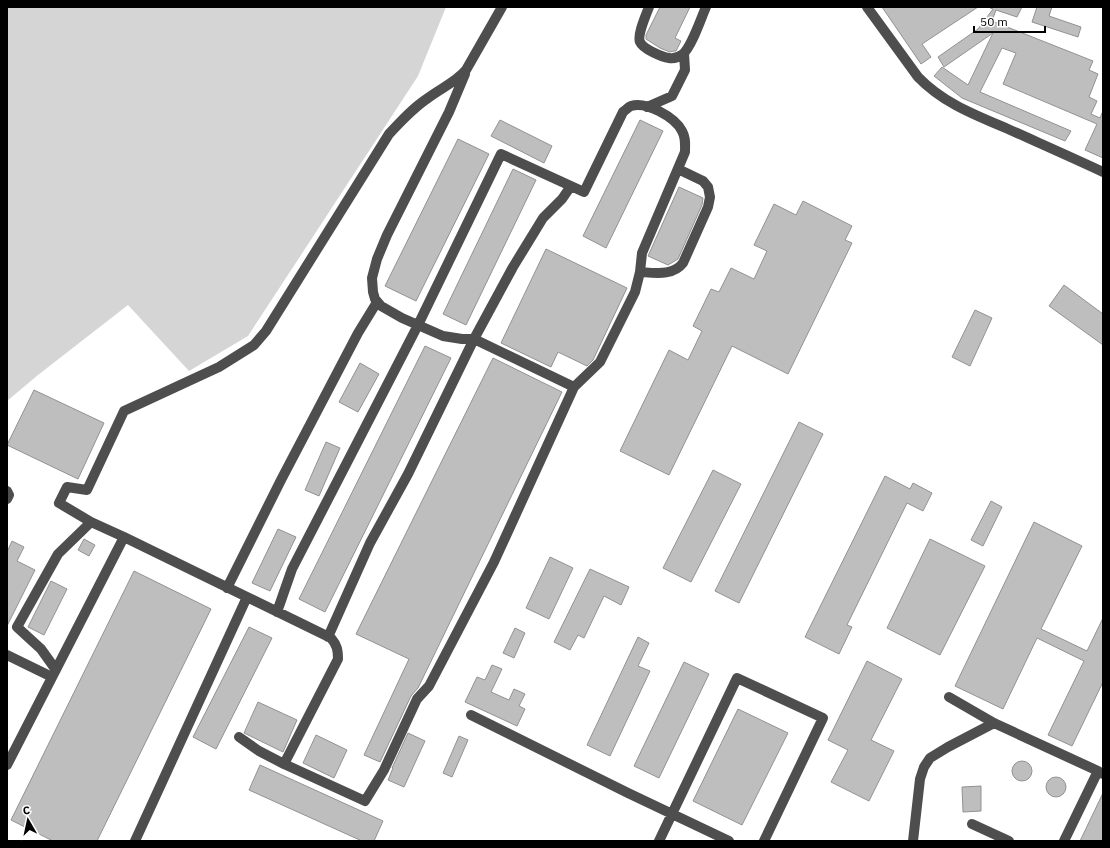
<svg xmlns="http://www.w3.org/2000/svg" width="1110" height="848" viewBox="0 0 1110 848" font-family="'IBM Plex Sans',sans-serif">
	<rect width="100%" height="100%" fill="#fff"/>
	<path fill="#d5d5d5" d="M 7,7 L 446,7 L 418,76 L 248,336 L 189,371 L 128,305 L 38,375 L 7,401 Z"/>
	<path fill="#bebebe" stroke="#929292" d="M 660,7 L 690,7 L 675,38 L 681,41 L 676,51 L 674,51 L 670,52 L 660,48 L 646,39 L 646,35 Z
		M 882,7 L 978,7 L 922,44 L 931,57 L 921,64 Z
		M 990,7 L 1022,7 L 1017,17 L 996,10 L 992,21 L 1093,61 L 1089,70 L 1098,74 L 1089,97 L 1097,101 L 1091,114 L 1100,118 L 1103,111 L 1103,158 L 1085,150 L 1097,124 L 1003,84 L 1016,53 L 1002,48 L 980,92 L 1071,131 L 1065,141 L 962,98 L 934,76 L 942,67 L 968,85 L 993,33 L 944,67 L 938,57 L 978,29 L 993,9 L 990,8 Z
		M 1037,7 L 1052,7 L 1049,16 L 1081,27 L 1078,37 L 1032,22 Z
		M 500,120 L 552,146 L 544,163 L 491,136 Z
		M 640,120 L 663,131 L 606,248 L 583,236 Z
		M 458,139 L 489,154 L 416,301 L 385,286 Z
		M 513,169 L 536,180 L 466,325 L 443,314 Z
		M 679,187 L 703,198 L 702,205 L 678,259 L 668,265 L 648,256 Z
		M 803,201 L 852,226 L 845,240 L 852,243 L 788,374 L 732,346 L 669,475 L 620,451 L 669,350 L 688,360 L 702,331 L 693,326 L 711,289 L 719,292 L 731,268 L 754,279 L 767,251 L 754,245 L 774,204 L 796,215 Z
		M 546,249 L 627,288 L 593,360 L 587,366 L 558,352 L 551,367 L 501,343 Z
		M 1064,285 L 1103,314 L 1103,345 L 1049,306 Z
		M 975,310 L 992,318 L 970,366 L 952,357 Z
		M 425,346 L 451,358 L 325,612 L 299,599 Z
		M 493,358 L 562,392 L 418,688 L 411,696 L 380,762 L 364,755 L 409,659 L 356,634 Z
		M 360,363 L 379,374 L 358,412 L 339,402 Z
		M 34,390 L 104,423 L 78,479 L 7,445 Z
		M 799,422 L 823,434 L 739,603 L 715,591 Z
		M 326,442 L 340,448 L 319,496 L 305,490 Z
		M 713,470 L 741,484 L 691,582 L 663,568 Z
		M 885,476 L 910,489 L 913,483 L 932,493 L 923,511 L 907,503 L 847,625 L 852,627 L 839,654 L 805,637 Z
		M 991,501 L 1002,507 L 983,546 L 971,540 Z
		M 1034,522 L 1082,546 L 1041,629 L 1087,651 L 1103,618 L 1103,682 L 1072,746 L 1048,735 L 1084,661 L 1037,638 L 1003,709 L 955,686 Z
		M 278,529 L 296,537 L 270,591 L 252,583 Z
		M 84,539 L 95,545 L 89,556 L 78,550 Z
		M 930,539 L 985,566 L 940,655 L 887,628 Z
		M 12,541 L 24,547 L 17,561 L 35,570 L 7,626 L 7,552 Z
		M 550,557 L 573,568 L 549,619 L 526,608 Z
		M 590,569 L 629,587 L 621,605 L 604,596 L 584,638 L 578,635 L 570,650 L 554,642 Z
		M 134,571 L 211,609 L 97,841 L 53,841 L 11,820 Z
		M 51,581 L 67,589 L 44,635 L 28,627 Z
		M 249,627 L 272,638 L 216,749 L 193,737 Z
		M 515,628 L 525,633 L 514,658 L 503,653 Z
		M 638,637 L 649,643 L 638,666 L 650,671 L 610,756 L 587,745 Z
		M 867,661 L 902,679 L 871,740 L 894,751 L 869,801 L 831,782 L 848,750 L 828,740 Z
		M 684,662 L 709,674 L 659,778 L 634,766 Z
		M 492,665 L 502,669 L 491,692 L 509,700 L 514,689 L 525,694 L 519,706 L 525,709 L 517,726 L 465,702 L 477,677 L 485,680 Z
		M 258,702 L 297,720 L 283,752 L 244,733 Z
		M 738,709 L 788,733 L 742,825 L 693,801 Z
		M 408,733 L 425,741 L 404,787 L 388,780 L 393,768 L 392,768 Z
		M 316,735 L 347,750 L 334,778 L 303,763 Z
		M 459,736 L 468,740 L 452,777 L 443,773 Z
		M1012 771a10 10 0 1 1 20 0a10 10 0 1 1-20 0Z
		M 260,765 L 383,821 L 374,841 L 362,841 L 249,790 Z
		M1046 787a10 10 0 1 1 20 0a10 10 0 1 1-20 0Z
		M 981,786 L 981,811 L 963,812 L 962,787 Z
		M 1103,793 L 1103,841 L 1080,841 Z"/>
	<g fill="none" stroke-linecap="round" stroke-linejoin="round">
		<path stroke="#4e4e4e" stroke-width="10" d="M 649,7 C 646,15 637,35 640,42 C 643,49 662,57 669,58 C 674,59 679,57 683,54 C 692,46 701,18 706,7
			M 867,7 L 918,77 C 943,103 975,115 1008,129 C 1039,143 1071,157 1103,172
			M 465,74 L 449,112 L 387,235 L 377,259 L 372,278 L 373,292 L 375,299 L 381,306 L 402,318 L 443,336 L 462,339 L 474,339 L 513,267 L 543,218 L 562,199 L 571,186
			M 647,107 L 672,96 L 685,70 L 684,53
			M 640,272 C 656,273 673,276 683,263 L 708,207 L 710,197 L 708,187 L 703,181 L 678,169
			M 7,491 L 9,495 L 7,499
			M 91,522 L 59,503 L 67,487 L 87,490 L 124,411 L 219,367 L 254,345 L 266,331 L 389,134 C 401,121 413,108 428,98 C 441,88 456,82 466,70 L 502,7
			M 227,588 L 281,480 L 358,333 L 377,302
			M 277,612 L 292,569 L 418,325 L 501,154 L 584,192 L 623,112 C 626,110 628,107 631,106 C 646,101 675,117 682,131 C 686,138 685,144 685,152 L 642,253 L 640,272 L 635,292 L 600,362 L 574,387
			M 7,655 L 52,677
			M 56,670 L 41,649 L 17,627 L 58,554 L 91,522 L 124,537
			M 949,697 L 994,723 L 1098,771
			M 471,715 L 628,793 L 729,841
			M 239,737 L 259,751 L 284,764
			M 7,765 L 124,537 L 247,597
			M 972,824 L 1009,841
			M 135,841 L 247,597 L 331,638 C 337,645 338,650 338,659 L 284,764 L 365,801 L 384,770 L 417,699 L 429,686 L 494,562 L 574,387 L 474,339 L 408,474 L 370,543 L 328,637
			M 659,841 L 737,678 L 823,718 L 764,841
			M 913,841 L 920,779 L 924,767 L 930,758 L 948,747 L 994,723
			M 1064,841 L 1098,771 L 1103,774"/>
	</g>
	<rect width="1110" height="848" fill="none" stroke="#000000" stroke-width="16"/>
	<g transform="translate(28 820) rotate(351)" stroke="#ffffff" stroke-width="3" paint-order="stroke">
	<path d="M0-3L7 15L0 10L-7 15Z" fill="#000000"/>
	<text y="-6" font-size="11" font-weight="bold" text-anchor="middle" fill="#000000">С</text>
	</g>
	<path d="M974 26v6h71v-6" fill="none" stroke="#000000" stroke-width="2"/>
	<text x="980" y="26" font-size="12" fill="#000000" stroke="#ffffff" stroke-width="3" paint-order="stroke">50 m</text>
</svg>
